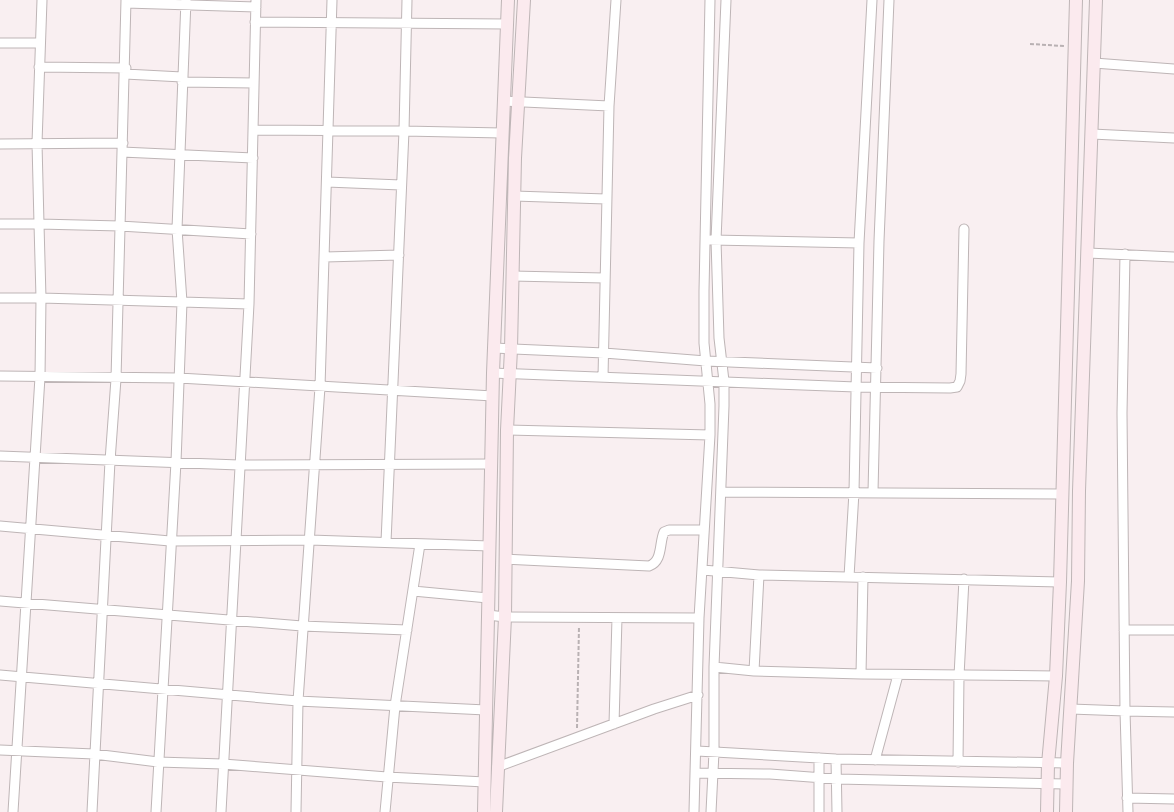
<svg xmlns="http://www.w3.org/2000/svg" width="1174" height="812" viewBox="0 0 1174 812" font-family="Barlow,sans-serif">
	<rect width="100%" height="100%" fill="#f9eff1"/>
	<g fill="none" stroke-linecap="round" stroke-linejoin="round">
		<g stroke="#beb5b6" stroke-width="11">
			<path id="street" d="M 42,0 L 37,143 L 39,224 L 120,226 L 251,234
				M 186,0 L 177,229 L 182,302 L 249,304
				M 407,0 L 404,131 L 502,133
				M 126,3 L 256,7
				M 255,22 L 507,24
				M 0,43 L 40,43
				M 1094,63 L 1174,69
				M 39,67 L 126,68
				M 125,74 L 182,77
				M 182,82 L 254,83
				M 503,101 L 609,106
				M 254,130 L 404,131 L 386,542
				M 1092,134 L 1174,138
				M 0,144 L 123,143
				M 122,152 L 253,158
				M 327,182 L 401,185
				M 514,196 L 606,199
				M 0,224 L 39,224 L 41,298 L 0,298
				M 711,240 L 859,243
				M 1088,253 L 1174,257
				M 325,257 L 399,255
				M 512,276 L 604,278
				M 494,348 L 604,353 L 706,361 L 877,368
				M 493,373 L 856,387 L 950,388 L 957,387 L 960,381 L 961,374 L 964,229
				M 0,376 L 179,378 L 493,396
				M 603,377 L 609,106 L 616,0
				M 507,430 L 710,435
				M 0,456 L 239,465 L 492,464
				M 721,492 L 1062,494
				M 873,492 L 879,241 L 889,0
				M 0,526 L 170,541 L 310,540 L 490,546
				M 505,559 L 649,566 C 663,561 659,543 664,532 L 669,530 L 704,530
				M 703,570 L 759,575 L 1060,582
				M 849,577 L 854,492 L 859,243 L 872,0
				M 413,591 L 488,598
				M 0,601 L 302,626 L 407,630
				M 488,615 L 505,617 L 699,618
				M 1124,630 L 1174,630
				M 714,667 L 754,671 L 861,674 L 1056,676
				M 754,671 L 759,575
				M 861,674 L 863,577
				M 0,675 L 298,701 L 486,710
				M 1071,709 L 1125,711 L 1122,413 L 1125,254
				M 614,724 L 617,618
				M 0,750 L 94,754 L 158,762 L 223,764 L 387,777 L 485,782
				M 697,751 L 836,759 L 1067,763
				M 836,759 L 837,812
				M 875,760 L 898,675
				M 958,762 L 959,676 L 964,579
				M 497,767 L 654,709 L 698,695
				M 696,773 L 770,774 L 837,779 L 1066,784
				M 1127,798 L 1174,799
				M 13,812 L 40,377 L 41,298 L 182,302 L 176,462 L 156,812
				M 92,812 L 110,461 L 116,379 L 126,0
				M 221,812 L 249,304 L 256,0
				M 296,812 L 298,701 L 320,387 L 332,0
				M 385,812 L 395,706 L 420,544
				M 694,812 L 699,618 L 710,435 L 710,404 L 704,343 L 704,291 L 710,0
				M 711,812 L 714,752 L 714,667 L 724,406 L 724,381 L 719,338 L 716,240 L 726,0
				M 819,812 L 819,758
				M 1128,812 L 1125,711 L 1174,712"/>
		</g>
		<g stroke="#beb5b6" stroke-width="14">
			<path id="secondary" d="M 484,812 L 493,373 L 508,0
				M 496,812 L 505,617 L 507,430 L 511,349 L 515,158 L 524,0
				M 1047,812 L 1048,764 L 1056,676 L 1060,582 L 1076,0
				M 1066,812 L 1067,763 L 1078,581 L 1079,491 L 1096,0"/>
		</g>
		<path stroke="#b9b1b3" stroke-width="2" stroke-dasharray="4 2" stroke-linecap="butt" d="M 1030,44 L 1064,46
			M 577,728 L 579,626"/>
		<use href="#street" stroke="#fff" stroke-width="9"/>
		<use href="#secondary" stroke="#fbeaee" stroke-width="12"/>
	</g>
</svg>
